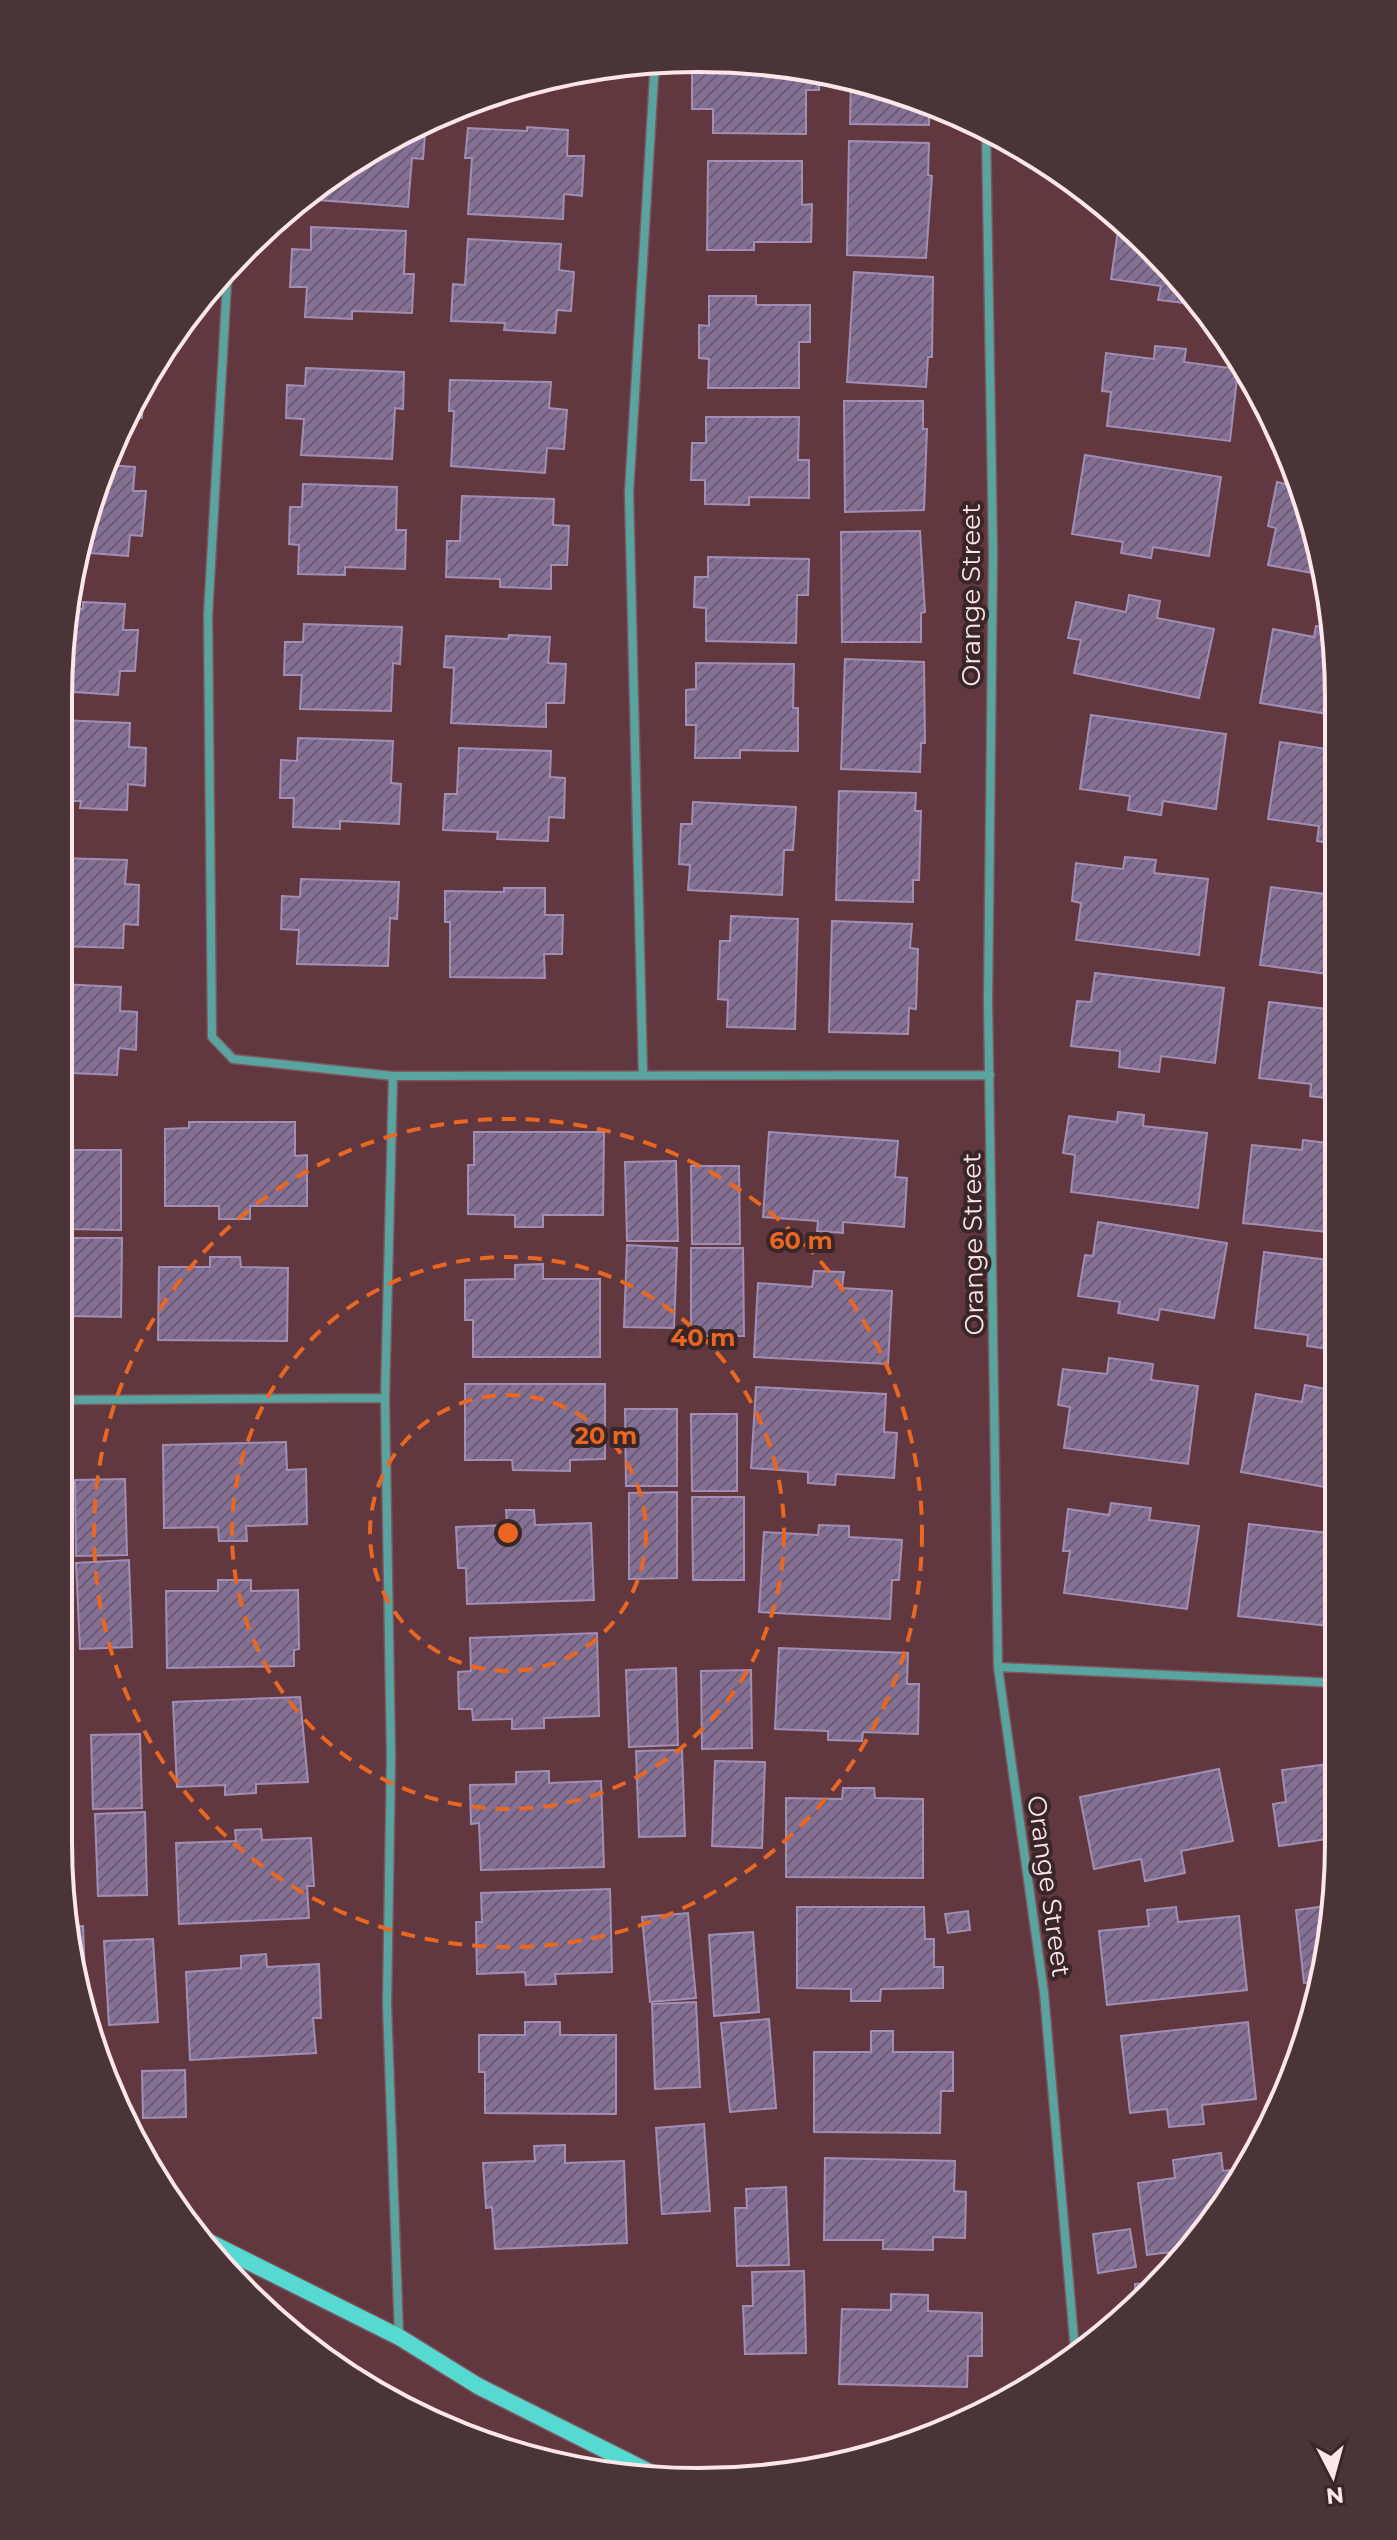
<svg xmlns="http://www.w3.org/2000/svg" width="1397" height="2540" viewBox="0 0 1397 2540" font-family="Montserrat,sans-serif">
	<defs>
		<pattern id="building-hatch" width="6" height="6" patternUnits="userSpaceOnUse" patternTransform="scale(2)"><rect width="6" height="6" fill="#847095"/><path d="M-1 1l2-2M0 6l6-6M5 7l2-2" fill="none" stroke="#6b5d71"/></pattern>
	</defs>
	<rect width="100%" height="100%" fill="#61383f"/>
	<path fill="url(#building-hatch)" stroke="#a28eb4" stroke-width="2" d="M 713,61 L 782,63 L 819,72 L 819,90 L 806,90 L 806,134 L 713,133 L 713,109 L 692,109 L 692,67 L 713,67 Z
		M 851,80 L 904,92 L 929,103 L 929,125 L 850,124 Z
		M 426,123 L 423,159 L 412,158 L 408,207 L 318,200 L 319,184 L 415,124 Z
		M 527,127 L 568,130 L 567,156 L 584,156 L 582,196 L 564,194 L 563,219 L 468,214 L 472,158 L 465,158 L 468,128 L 527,131 Z
		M 849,141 L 929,143 L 928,175 L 932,176 L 926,258 L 847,255 Z
		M 708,161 L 802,161 L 802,205 L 812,204 L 811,242 L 754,242 L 754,250 L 707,250 Z
		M 1120,216 L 1192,299 L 1192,304 L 1158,300 L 1161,286 L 1111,279 Z
		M 311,227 L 406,231 L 404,274 L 414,274 L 412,313 L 352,311 L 352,319 L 305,317 L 307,287 L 290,287 L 292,249 L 311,250 Z
		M 468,239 L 561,244 L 559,270 L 574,272 L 571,311 L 557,310 L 555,333 L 504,330 L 505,323 L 451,321 L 453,284 L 465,285 Z
		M 854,272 L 933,277 L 932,357 L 928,357 L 926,387 L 847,382 Z
		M 709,296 L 756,296 L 756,305 L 810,305 L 810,342 L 799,342 L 799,388 L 708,388 L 709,359 L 699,358 L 699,325 L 709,326 Z
		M 1155,346 L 1186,349 L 1184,362 L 1238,369 L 1230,441 L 1107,426 L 1111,392 L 1102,391 L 1106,353 L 1154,359 Z
		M 306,368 L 404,372 L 403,409 L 395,408 L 392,459 L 301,455 L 304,419 L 286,418 L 287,385 L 305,386 Z
		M 144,378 L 142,418 L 128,417 L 144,379 Z
		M 450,380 L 551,382 L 549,408 L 567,410 L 564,449 L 547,448 L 545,473 L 451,466 L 454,411 L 449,411 Z
		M 844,401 L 923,401 L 923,429 L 927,429 L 924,510 L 845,512 Z
		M 706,417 L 799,417 L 798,460 L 809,460 L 809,498 L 749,497 L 749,505 L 705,504 L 705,480 L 691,480 L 692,443 L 706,443 Z
		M 1085,455 L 1221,477 L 1209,556 L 1153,547 L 1151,558 L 1121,553 L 1123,542 L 1072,534 Z
		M 108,465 L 135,467 L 133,491 L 146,491 L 142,536 L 130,535 L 128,556 L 77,552 L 80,532 Z
		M 1277,482 L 1299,487 L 1326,587 L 1316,585 L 1318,574 L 1268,565 L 1276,528 L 1268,526 Z
		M 303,484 L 397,487 L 396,530 L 406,530 L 405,569 L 345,567 L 345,575 L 298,574 L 299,545 L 289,544 L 290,507 L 302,507 Z
		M 462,496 L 554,499 L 553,525 L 569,526 L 567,565 L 551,565 L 551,589 L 500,587 L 500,579 L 446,577 L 447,541 L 460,541 Z
		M 920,531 L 925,612 L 921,613 L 921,642 L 842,642 L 841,532 Z
		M 708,557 L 809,559 L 808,595 L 797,595 L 796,643 L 706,641 L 706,608 L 694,607 L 695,577 L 708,577 Z
		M 1129,595 L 1160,601 L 1157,618 L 1214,629 L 1199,698 L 1074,673 L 1081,640 L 1068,638 L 1076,602 L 1126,612 Z
		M 83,602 L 125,604 L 123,630 L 138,630 L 135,671 L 120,671 L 118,695 L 59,691 L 59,657 L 68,608 L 83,609 Z
		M 304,624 L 402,627 L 400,664 L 393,663 L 391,711 L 300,709 L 302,675 L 284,675 L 285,642 L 303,642 Z
		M 1316,626 L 1334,629 L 1334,715 L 1260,703 L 1273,629 L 1314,637 Z
		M 509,635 L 550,637 L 548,663 L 566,664 L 564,703 L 546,703 L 546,727 L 451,723 L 454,668 L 444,667 L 446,636 L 508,639 Z
		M 845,659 L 924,662 L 925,743 L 921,743 L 920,772 L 841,769 Z
		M 696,663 L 794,664 L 793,708 L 798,708 L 798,751 L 740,750 L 740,758 L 695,758 L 696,725 L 686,725 L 686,690 L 696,689 Z
		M 1091,715 L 1226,734 L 1216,809 L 1163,801 L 1161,815 L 1128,810 L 1130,796 L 1080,789 Z
		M 59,720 L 130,723 L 129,747 L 146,748 L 145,786 L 128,784 L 127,810 L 80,808 L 81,801 L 59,801 Z
		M 298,738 L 393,741 L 391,783 L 401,784 L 399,824 L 340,821 L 340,829 L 293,827 L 294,798 L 280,798 L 281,760 L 297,761 Z
		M 1280,742 L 1334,750 L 1334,844 L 1317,841 L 1319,826 L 1268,819 Z
		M 459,748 L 551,751 L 550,777 L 565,778 L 564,818 L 549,817 L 548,841 L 497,839 L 498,832 L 443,830 L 445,794 L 457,794 Z
		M 839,791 L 916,793 L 915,811 L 921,811 L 919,880 L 913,880 L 913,902 L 836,900 Z
		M 693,802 L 796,807 L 793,850 L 784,850 L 782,895 L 688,890 L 690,865 L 679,864 L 681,824 L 692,824 Z
		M 1125,857 L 1156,860 L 1154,873 L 1208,879 L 1199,955 L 1076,940 L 1081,903 L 1072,901 L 1076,863 L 1123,869 Z
		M 59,858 L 127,860 L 125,884 L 139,885 L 138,925 L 124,924 L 123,948 L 59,946 Z
		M 301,879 L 399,882 L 397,919 L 390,918 L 388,966 L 297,964 L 299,930 L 281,929 L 282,896 L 300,897 Z
		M 1327,881 L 1334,882 L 1335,975 L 1260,965 L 1271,887 L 1325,894 Z
		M 504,888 L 545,888 L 545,915 L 563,915 L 562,954 L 544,954 L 545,978 L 450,977 L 450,922 L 445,922 L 445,891 L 504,892 Z
		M 731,916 L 798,919 L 795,1029 L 727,1027 L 728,1000 L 718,999 L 720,941 L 730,941 Z
		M 832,921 L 912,924 L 910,948 L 918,949 L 916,1009 L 909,1008 L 908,1034 L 829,1032 Z
		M 1095,973 L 1224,988 L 1215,1063 L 1161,1056 L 1159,1072 L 1119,1067 L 1120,1051 L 1071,1046 L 1077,1001 L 1091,1002 Z
		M 59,984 L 121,987 L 120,1011 L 137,1012 L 136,1050 L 119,1048 L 117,1075 L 71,1073 L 72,1066 L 59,1065 Z
		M 1269,1002 L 1335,1010 L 1335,1099 L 1310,1096 L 1311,1084 L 1259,1078 Z
		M 1118,1112 L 1144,1115 L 1143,1126 L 1207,1133 L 1198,1208 L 1071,1192 L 1075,1155 L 1063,1153 L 1069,1116 L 1117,1122 Z
		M 189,1122 L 295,1122 L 295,1156 L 307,1155 L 307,1206 L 250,1206 L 250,1219 L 219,1219 L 219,1206 L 165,1206 L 165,1129 L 189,1128 Z
		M 474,1132 L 604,1132 L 603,1215 L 543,1215 L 543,1227 L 515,1227 L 515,1215 L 468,1214 L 468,1165 L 474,1165 Z
		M 769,1132 L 898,1141 L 895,1177 L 907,1178 L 904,1227 L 843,1222 L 843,1233 L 817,1231 L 818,1221 L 763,1217 Z
		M 1303,1140 L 1335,1144 L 1336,1233 L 1243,1223 L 1252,1145 L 1302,1150 Z
		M 70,1150 L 121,1150 L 121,1230 L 69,1229 Z
		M 676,1161 L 678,1241 L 627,1241 L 625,1162 Z
		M 691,1166 L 739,1166 L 740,1244 L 692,1244 Z
		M 1098,1222 L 1227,1243 L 1214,1318 L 1160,1309 L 1158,1320 L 1118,1313 L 1120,1302 L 1078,1296 L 1085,1255 L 1093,1256 Z
		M 70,1238 L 122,1238 L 121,1317 L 69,1316 Z
		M 627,1245 L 677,1248 L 674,1328 L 624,1327 Z
		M 691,1248 L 743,1248 L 744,1336 L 691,1336 Z
		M 1264,1252 L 1336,1261 L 1336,1350 L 1307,1346 L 1308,1335 L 1255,1328 Z
		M 210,1257 L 240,1257 L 241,1267 L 288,1268 L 287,1341 L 158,1340 L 159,1267 L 210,1267 Z
		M 543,1264 L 543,1279 L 600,1279 L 600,1357 L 473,1357 L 473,1320 L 465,1320 L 465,1280 L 515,1279 L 515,1265 Z
		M 814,1271 L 844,1272 L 842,1288 L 892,1291 L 888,1364 L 754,1357 L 758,1283 L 812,1287 Z
		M 1109,1358 L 1153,1364 L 1151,1380 L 1198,1386 L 1188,1464 L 1064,1448 L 1070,1407 L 1058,1405 L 1063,1369 L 1107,1374 Z
		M 465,1384 L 605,1384 L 605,1459 L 570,1460 L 570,1471 L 513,1470 L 512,1460 L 465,1460 Z
		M 1305,1385 L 1336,1391 L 1336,1489 L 1241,1472 L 1256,1394 L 1302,1402 Z
		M 756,1387 L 886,1394 L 884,1432 L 897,1433 L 894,1478 L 836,1474 L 835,1485 L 808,1483 L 808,1472 L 751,1468 Z
		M 625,1409 L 677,1409 L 677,1486 L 626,1486 Z
		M 691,1414 L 737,1414 L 737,1491 L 692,1491 Z
		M 286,1442 L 287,1470 L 306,1469 L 307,1524 L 246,1526 L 247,1541 L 219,1541 L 218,1527 L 164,1528 L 163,1445 Z
		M 125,1479 L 127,1555 L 76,1556 L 75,1480 Z
		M 677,1492 L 677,1578 L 629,1579 L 629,1493 Z
		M 692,1497 L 744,1497 L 744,1580 L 693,1580 Z
		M 1111,1503 L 1151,1508 L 1149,1520 L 1199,1526 L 1187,1609 L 1064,1593 L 1070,1551 L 1063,1551 L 1068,1509 L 1109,1515 Z
		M 506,1510 L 534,1510 L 535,1525 L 591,1523 L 594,1600 L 467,1604 L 466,1568 L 458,1568 L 456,1527 L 507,1525 Z
		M 1249,1524 L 1337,1534 L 1337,1627 L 1238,1616 Z
		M 819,1525 L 849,1526 L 849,1537 L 902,1540 L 899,1580 L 892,1580 L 890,1619 L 759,1612 L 764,1532 L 818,1535 Z
		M 129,1560 L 132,1647 L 80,1649 L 76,1563 Z
		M 218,1580 L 251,1580 L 251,1591 L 298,1590 L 299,1649 L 294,1650 L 294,1666 L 167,1668 L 166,1591 L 218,1591 Z
		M 597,1633 L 599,1716 L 544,1718 L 544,1728 L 512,1729 L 512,1719 L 473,1720 L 472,1709 L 459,1709 L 458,1672 L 471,1671 L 470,1638 Z
		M 779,1648 L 908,1653 L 907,1684 L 919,1684 L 918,1734 L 863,1732 L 862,1741 L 828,1740 L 828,1731 L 775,1729 Z
		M 676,1668 L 678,1745 L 629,1747 L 626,1670 Z
		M 751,1670 L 752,1748 L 702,1749 L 701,1671 Z
		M 300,1697 L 308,1782 L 256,1784 L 256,1793 L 225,1795 L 225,1785 L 177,1787 L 173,1702 Z
		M 140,1734 L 142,1808 L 93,1809 L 91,1735 Z
		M 682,1750 L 685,1836 L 639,1837 L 636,1751 Z
		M 715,1761 L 765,1762 L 762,1848 L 712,1846 Z
		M 1337,1763 L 1338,1849 L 1334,1838 L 1279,1846 L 1273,1804 L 1286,1802 L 1282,1770 Z
		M 1219,1769 L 1233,1841 L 1181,1851 L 1185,1873 L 1145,1881 L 1141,1859 L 1094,1869 L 1080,1797 Z
		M 549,1771 L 549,1783 L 601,1781 L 604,1867 L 481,1870 L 479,1823 L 471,1824 L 470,1785 L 516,1784 L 516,1772 Z
		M 843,1788 L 874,1788 L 875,1798 L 923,1799 L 923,1878 L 786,1877 L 786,1798 L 842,1799 Z
		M 145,1812 L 147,1895 L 98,1896 L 95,1814 Z
		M 261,1829 L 262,1840 L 311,1838 L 314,1886 L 307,1886 L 309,1918 L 179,1924 L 176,1843 L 236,1841 L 235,1830 Z
		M 58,1844 L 66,1844 L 66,1890 Z
		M 610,1889 L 612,1972 L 555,1974 L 556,1984 L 526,1985 L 525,1972 L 477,1974 L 476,1922 L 482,1922 L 481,1893 Z
		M 1334,1905 L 1321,1981 L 1304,1983 L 1296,1910 Z
		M 797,1907 L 924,1907 L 925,1939 L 934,1939 L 934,1967 L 943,1967 L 943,1988 L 881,1989 L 880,2001 L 851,2001 L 851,1989 L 797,1988 Z
		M 1176,1907 L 1178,1922 L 1239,1916 L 1247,1990 L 1107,2005 L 1099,1931 L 1149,1926 L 1147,1910 Z
		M 968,1911 L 970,1930 L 948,1933 L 945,1914 Z
		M 688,1913 L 696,1998 L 650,2002 L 642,1917 Z
		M 83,1926 L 85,1977 L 81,1977 L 72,1927 Z
		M 753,1932 L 759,2012 L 714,2016 L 709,1935 Z
		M 153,1939 L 158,2022 L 109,2025 L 104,1941 Z
		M 266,1954 L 267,1967 L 319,1964 L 321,2018 L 313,2018 L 316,2053 L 190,2060 L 186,1972 L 241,1968 L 241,1956 Z
		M 696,2002 L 700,2087 L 655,2089 L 652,2004 Z
		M 769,2019 L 776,2108 L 730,2112 L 721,2023 Z
		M 525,2022 L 560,2022 L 560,2035 L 616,2035 L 616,2114 L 485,2113 L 485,2072 L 479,2072 L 479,2035 L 525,2035 Z
		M 1248,2022 L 1256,2099 L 1202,2105 L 1204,2124 L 1169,2127 L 1167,2109 L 1130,2113 L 1121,2036 Z
		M 871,2031 L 893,2031 L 893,2052 L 953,2052 L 953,2091 L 941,2091 L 940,2133 L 814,2132 L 814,2052 L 871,2052 Z
		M 185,2070 L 186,2117 L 143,2118 L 142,2071 Z
		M 704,2124 L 710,2211 L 662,2214 L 656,2128 Z
		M 565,2145 L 565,2163 L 624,2161 L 627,2243 L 495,2249 L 492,2207 L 486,2208 L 483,2163 L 535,2161 L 534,2146 Z
		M 1221,2153 L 1223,2171 L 1248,2168 L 1180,2251 L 1147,2255 L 1138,2183 L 1175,2178 L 1173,2160 Z
		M 825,2158 L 955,2161 L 954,2191 L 966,2192 L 965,2238 L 933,2237 L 933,2250 L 883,2249 L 883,2240 L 824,2240 Z
		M 786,2187 L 789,2265 L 737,2266 L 735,2208 L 747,2208 L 746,2189 Z
		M 1130,2229 L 1136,2267 L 1098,2273 L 1093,2234 Z
		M 804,2271 L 806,2353 L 745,2354 L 743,2306 L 753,2306 L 752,2272 Z
		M 1154,2283 L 1136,2305 L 1135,2284 Z
		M 891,2294 L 928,2295 L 928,2311 L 982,2313 L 982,2356 L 968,2356 L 967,2387 L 839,2384 L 842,2309 L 891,2310 Z"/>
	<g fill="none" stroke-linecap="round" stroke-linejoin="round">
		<g stroke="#7d575e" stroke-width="11">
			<path id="street" d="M 986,129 L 993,552 L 988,1001 L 998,1667 L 1044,1993 L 1075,2351
				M 228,265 L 208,615 L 212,1037 L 233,1059 L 393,1076 L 385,1398 L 391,1757 L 387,2005 L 399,2336
				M 393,1076 L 990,1075
				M 643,1076 L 629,493 L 655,60
				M 59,1400 L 385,1398
				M 998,1667 L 1337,1683"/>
		</g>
		<g stroke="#7d575e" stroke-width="19">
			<path id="secondary" d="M 195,2235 L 399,2337 L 478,2386 L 649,2472"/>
		</g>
		<use href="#street" stroke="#59a49e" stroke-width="8"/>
		<use href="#secondary" stroke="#56d9d0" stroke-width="16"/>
	</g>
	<g fill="none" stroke="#ea6722" stroke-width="4" stroke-dasharray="14 10">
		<circle cx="508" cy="1533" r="138"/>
		<circle cx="508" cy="1533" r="276"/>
		<circle cx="508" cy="1533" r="414"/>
	</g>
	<g text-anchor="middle" stroke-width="8" stroke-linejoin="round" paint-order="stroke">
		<g font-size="26" fill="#fce6e9" stroke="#392629">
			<text transform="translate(971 595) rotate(-90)" y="9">Orange Street</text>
			<text transform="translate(973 1244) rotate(-91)" y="9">Orange Street</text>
			<text transform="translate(1049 1886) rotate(82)" y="9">Orange Street</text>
		</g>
	</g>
	<path d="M0 0H1397V2540H0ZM698 72H699A626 626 0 0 1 1325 698V1842A626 626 0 0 1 699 2468H698A626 626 0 0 1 72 1842V698A626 626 0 0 1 698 72Z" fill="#493538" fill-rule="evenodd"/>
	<path fill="none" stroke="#fce6e9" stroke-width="4" d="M698 72H699A626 626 0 0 1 1325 698V1842A626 626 0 0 1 699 2468H698A626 626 0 0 1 72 1842V698A626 626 0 0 1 698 72Z"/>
	<circle cx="508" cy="1533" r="12" fill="#ea6722" stroke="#392629" stroke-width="4"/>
	<g font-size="24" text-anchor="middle" font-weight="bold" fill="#ea6722" stroke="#392629" stroke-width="8" stroke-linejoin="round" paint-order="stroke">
		<text x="801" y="1249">60 m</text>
		<text x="703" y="1346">40 m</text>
		<text x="606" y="1444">20 m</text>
	</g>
	<g transform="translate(1333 2476) rotate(174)" stroke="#392629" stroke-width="6" paint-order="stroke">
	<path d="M0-6L14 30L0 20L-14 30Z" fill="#fce6e9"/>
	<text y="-12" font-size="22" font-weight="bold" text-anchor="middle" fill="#fce6e9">N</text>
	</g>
</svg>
